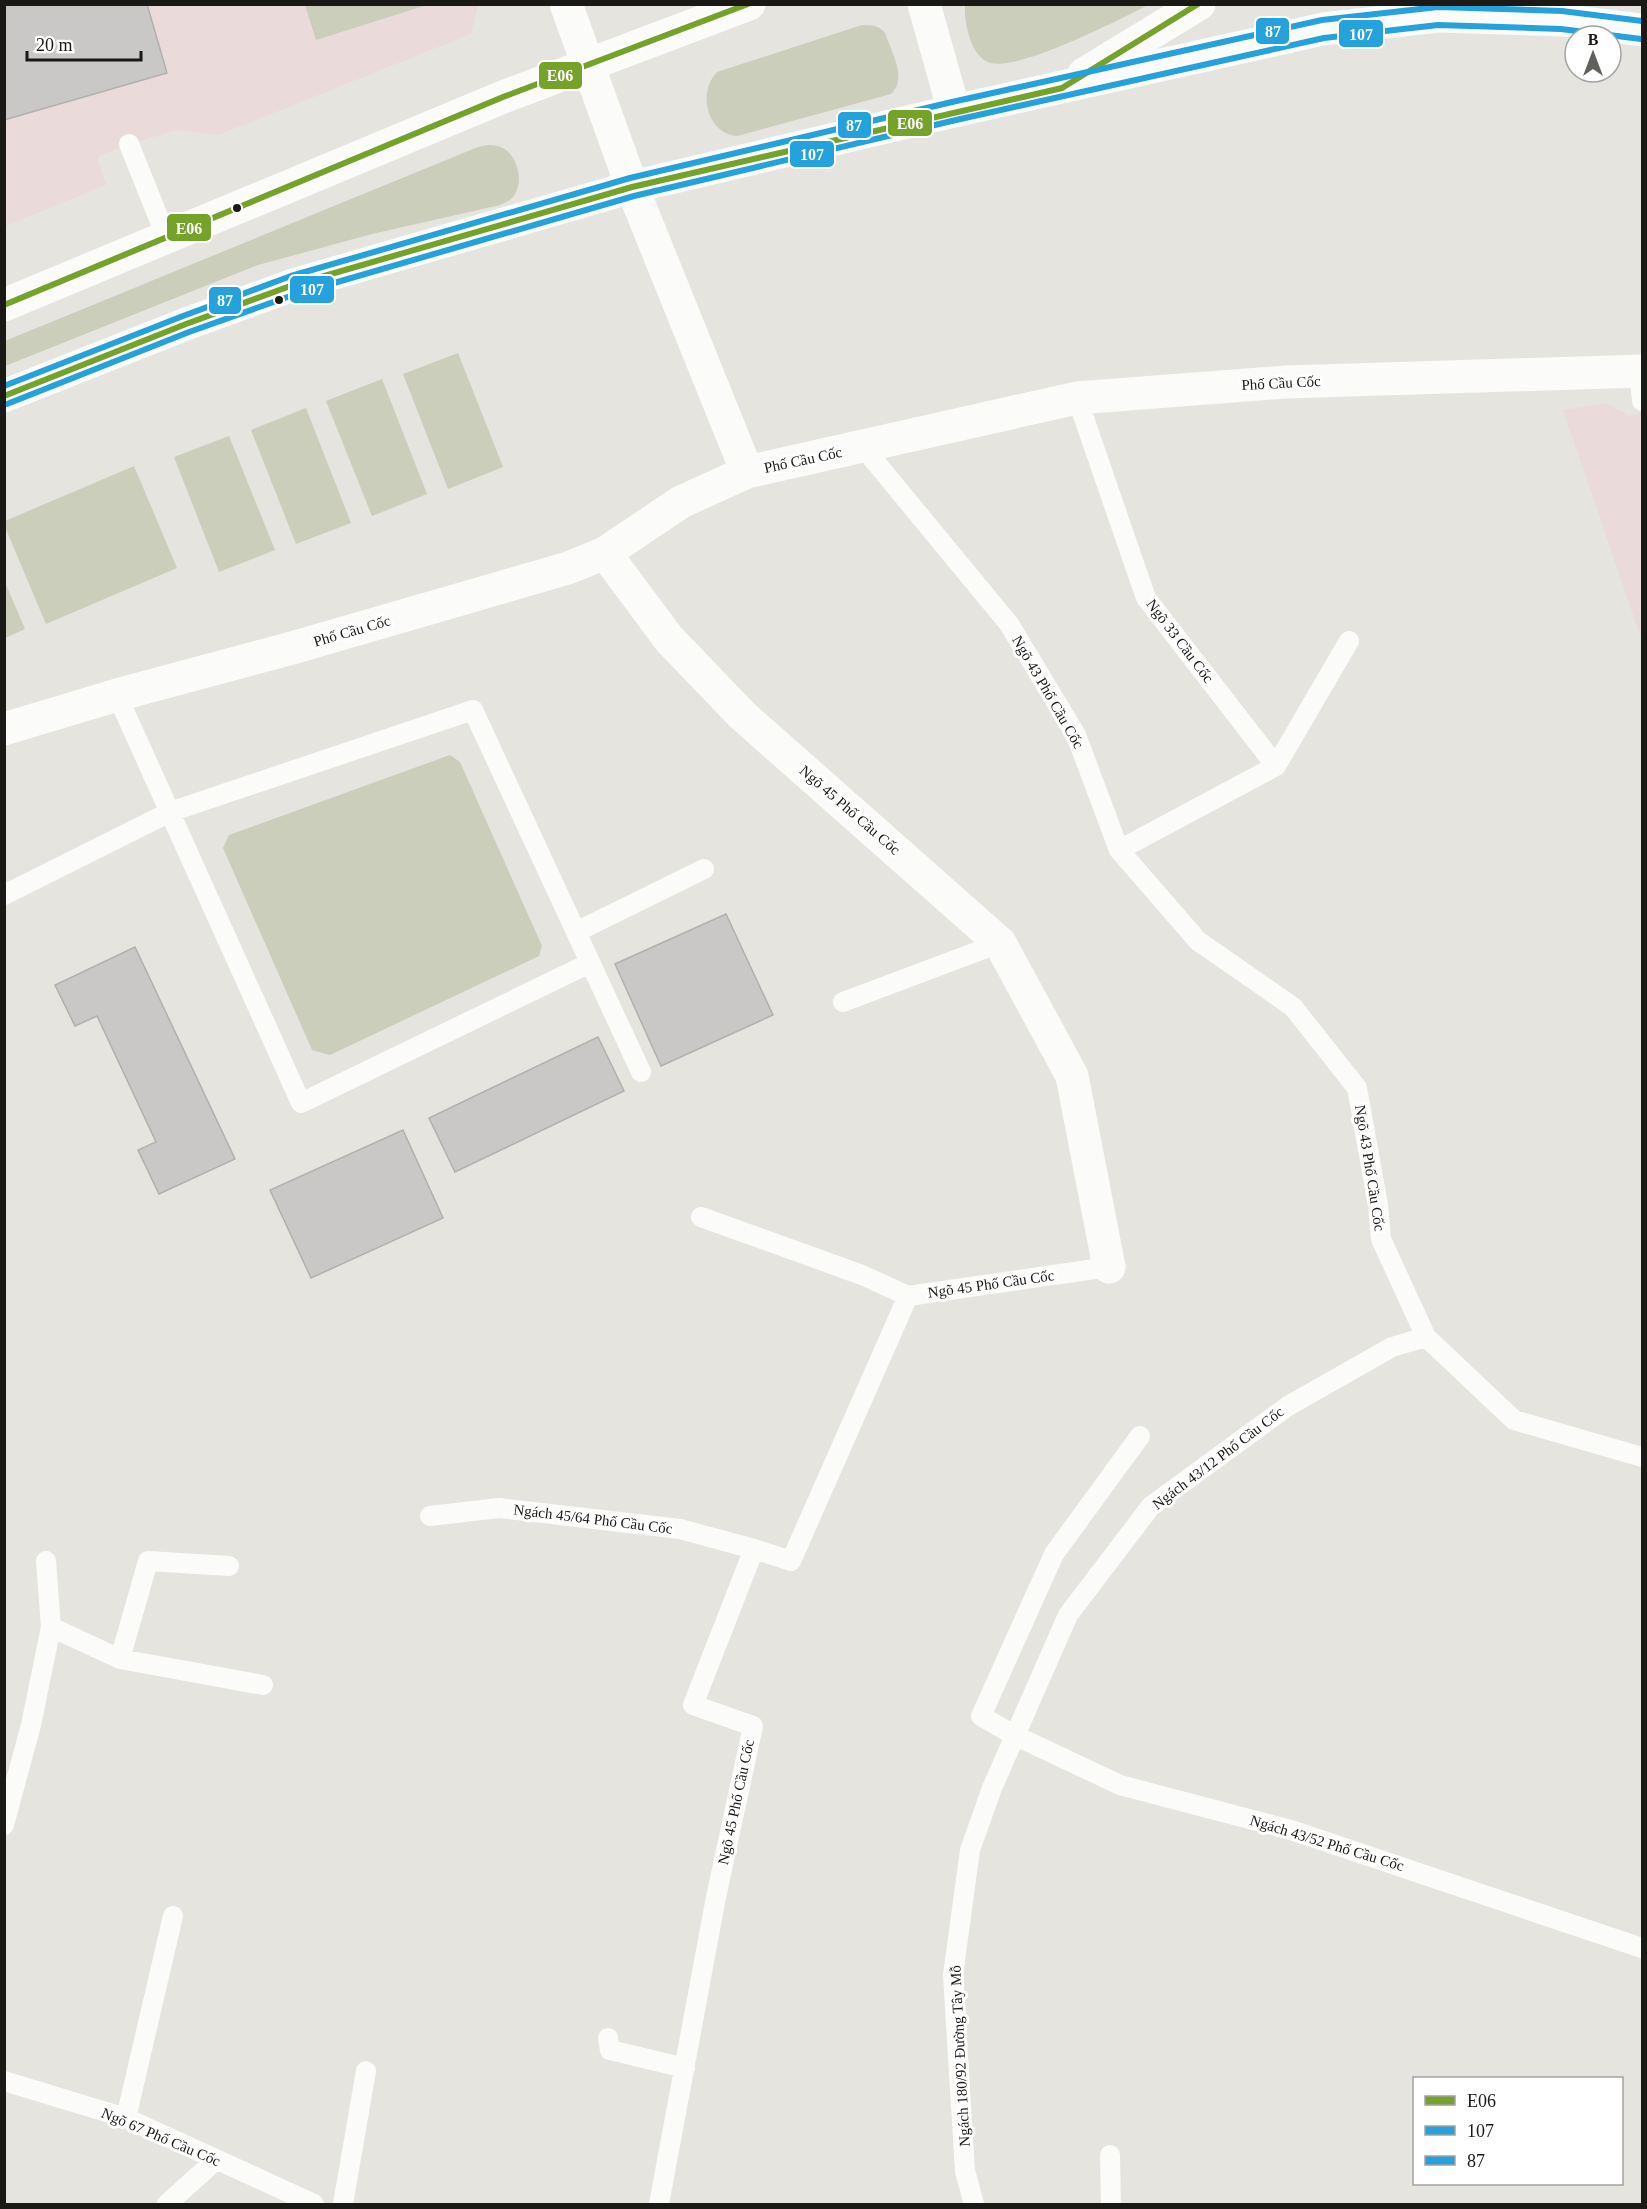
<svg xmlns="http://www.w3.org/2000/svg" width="1647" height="2209" viewBox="0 0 1647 2209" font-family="Georgia,serif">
	<rect width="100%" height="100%" fill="#e5e4df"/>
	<path fill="#eadbda" d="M 5,5 L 478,5 L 471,34 L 218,135 L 177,130 L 129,144 L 97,157 L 106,185 L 5,226 Z
		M 1607,403 L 1629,416 L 1642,413 L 1642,641 L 1563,410 Z"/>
	<path fill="#cbceba" d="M 427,5 L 316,40 L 305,5 L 305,4 Z
		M 965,5 L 965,4 L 1148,5 C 1120,19 1015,74 988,62 C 970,55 964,21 965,5 Z
		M 862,25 C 871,25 879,25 885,33 C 891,51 908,79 891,94 L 737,136 C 707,133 697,93 717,72 Z
		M 488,145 C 494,145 501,146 506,150 C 518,159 523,181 515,194 C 512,200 506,202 500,205 L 372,234 L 258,265 L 5,366 L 5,341 L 478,147 Z
		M 458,353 L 503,467 L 448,489 L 403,374 Z
		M 382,379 L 427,494 L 372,516 L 326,401 Z
		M 306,408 L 351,523 L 296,544 L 251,430 Z
		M 229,436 L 275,550 L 219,572 L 174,457 Z
		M 134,466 L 177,568 L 46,624 L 5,527 L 5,521 Z
		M 5,582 L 25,629 L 5,638 L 4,638 Z
		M 450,755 L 460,762 L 542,946 L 539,956 L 330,1055 L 312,1050 L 223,848 L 229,835 Z"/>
	<path fill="#c9c8c7" stroke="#b1b0af" stroke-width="1.5" d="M 4,4 L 147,4 L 167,73 L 4,120 Z
		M 726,914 L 773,1015 L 661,1066 L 615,964 Z
		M 135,947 L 235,1159 L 159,1194 L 138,1150 L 156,1142 L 97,1016 L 75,1026 L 55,985 Z
		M 598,1037 L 624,1091 L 455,1172 L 429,1118 Z
		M 403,1130 L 443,1218 L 311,1278 L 270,1190 Z"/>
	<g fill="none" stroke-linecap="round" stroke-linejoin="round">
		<path stroke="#fbfbfa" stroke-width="20" d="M 129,144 L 167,239
			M 1639,372 L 1642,401
			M 1077,398 L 1146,598 L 1276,766
			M 863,447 L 1009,624 L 1076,735 L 1119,850 L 1198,941 L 1293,1007 L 1357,1088 L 1378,1205 L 1381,1239 L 1426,1337 L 1514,1420 L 1642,1457
			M 117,695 L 301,1103 L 590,963
			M 1119,850 L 1276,766 L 1349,641
			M 4,895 L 170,812 L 473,710 L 641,1072
			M 576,932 L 704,869
			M 843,1002 L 1000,943
			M 701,1217 L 862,1275 L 908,1296
			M 1140,1436 L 1054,1554 L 981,1716 L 1014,1735 L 1120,1785 L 1291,1830 L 1642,1948
			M 430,1516 L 499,1508 L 680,1529 L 754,1549
			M 51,1627 L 120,1659 L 263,1685
			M 120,1659 L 148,1561 L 229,1566
			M 4,1825 L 31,1725 L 51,1627 L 46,1561
			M 608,2038 L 610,2050 L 685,2068
			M 4,2081 L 126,2118 L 314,2204
			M 126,2118 L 173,1916
			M 1110,2155 L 1111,2204
			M 167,2204 L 216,2160
			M 343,2204 L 366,2071
			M 659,2204 L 716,1897 L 753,1726 L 693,1705 L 754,1549 L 791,1561 L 908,1296 L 1109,1267
			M 974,2204 L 965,2171 L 953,1975 L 970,1850 L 992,1788 L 1068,1615 L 1151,1506 L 1288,1406 L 1392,1347 L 1426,1337"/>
		<path stroke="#fbfbfa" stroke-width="33" d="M 605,553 L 669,639 L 742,715 L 1000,943 L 1072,1076 L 1109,1267"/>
		<path stroke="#fbfbfa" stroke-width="33" d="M 566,4 L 632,187 L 747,472
			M 924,4 L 954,111
			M 1084,74 L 1199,4
			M 4,305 L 503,97 L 749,4
			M 4,396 L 186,324 L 293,285 L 632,187 L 954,111 L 1323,29 L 1438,16 L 1562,20 L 1642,30
			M 4,729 L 117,695 L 292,648 L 568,568 L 605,553 L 681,502 L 747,472 L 1077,398 L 1286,382 L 1642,371"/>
		<g stroke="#fff" stroke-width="10">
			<path id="bus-1" d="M 4,305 L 503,97 L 748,4
				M 4,396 L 186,324 L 293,285 L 632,187 L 1062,88 L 1198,4"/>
		</g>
		<g stroke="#fff" stroke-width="10">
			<path id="bus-2" d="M 7,404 L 189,332 L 296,294 L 634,196 L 956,120 L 1324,38 L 1438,25 L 1561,29 L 1641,39"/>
		</g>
		<g stroke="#fff" stroke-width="10">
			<path id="bus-3" d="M 4,386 L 183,316 L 291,276 L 630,178 L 952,102 L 1322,20 L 1438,7 L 1562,11 L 1642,21"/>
		</g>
		<use href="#bus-1" stroke="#75a229" stroke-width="6"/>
		<use href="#bus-2" stroke="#25a2dc" stroke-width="6"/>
		<use href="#bus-3" stroke="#25a2dc" stroke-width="6"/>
	</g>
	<g fill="#1a1916" stroke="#fff" stroke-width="2">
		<circle cx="237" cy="208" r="5"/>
		<circle cx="279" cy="300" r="5"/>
	</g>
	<g text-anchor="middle" stroke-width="6" stroke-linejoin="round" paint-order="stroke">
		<g font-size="15" fill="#1a1916" stroke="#fff">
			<text transform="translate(1281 383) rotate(-3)" y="5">Phố Cầu Cốc</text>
			<text transform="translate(803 460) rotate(-12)" y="5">Phố Cầu Cốc</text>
			<text transform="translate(352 631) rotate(-16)" y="5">Phố Cầu Cốc</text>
			<text transform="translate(1180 641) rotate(53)" y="5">Ngõ 33 Cầu Cốc</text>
			<text transform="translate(1048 692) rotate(60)" y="5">Ngõ 43 Phố Cầu Cốc</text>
			<text transform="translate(850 810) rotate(41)" y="5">Ngõ 45 Phố Cầu Cốc</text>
			<text transform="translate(1370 1168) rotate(81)" y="5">Ngõ 43 Phố Cầu Cốc</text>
			<text transform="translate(991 1284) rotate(-8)" y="5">Ngõ 45 Phố Cầu Cốc</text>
			<text transform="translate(1218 1458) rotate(-37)" y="5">Ngách 43/12 Phố Cầu Cốc</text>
			<text transform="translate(593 1519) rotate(7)" y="5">Ngách 45/64 Phố Cầu Cốc</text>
			<text transform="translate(736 1802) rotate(-78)" y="5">Ngõ 45 Phố Cầu Cốc</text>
			<text transform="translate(1327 1843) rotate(17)" y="5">Ngách 43/52 Phố Cầu Cốc</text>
			<text transform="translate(960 2056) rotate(-93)" y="5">Ngách 180/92 Đường Tây Mỗ</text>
			<text transform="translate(161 2137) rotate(23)" y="5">Ngõ 67 Phố Cầu Cốc</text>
		</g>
	</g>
	<g stroke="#fff" stroke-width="2">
		<rect x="1255" y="17" width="35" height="28" rx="6" fill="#25a2dc"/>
		<rect x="1338" y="19" width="46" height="29" rx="6" fill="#25a2dc"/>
		<rect x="538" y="61" width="45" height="29" rx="6" fill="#75a229"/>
		<rect x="887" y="109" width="46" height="28" rx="6" fill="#75a229"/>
		<rect x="837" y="111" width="35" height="28" rx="6" fill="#25a2dc"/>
		<rect x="789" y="140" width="46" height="28" rx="6" fill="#25a2dc"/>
		<rect x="166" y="213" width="46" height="29" rx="6" fill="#75a229"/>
		<rect x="289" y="275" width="46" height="29" rx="6" fill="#25a2dc"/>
		<rect x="208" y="286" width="34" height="29" rx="6" fill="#25a2dc"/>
	</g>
	<g font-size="16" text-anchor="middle" font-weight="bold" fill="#fff">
		<text x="1273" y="37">87</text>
		<text x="1361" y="40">107</text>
		<text x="560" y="81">E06</text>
		<text x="910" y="129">E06</text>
		<text x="854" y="131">87</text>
		<text x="812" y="160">107</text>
		<text x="189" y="234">E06</text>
		<text x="312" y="295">107</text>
		<text x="225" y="306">87</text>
	</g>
	<rect width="1647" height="2209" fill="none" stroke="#1a1916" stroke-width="12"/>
	<rect x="1413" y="2077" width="210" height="108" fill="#ffffff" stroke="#a3a3a2" stroke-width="1.5"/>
	<rect x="1425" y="2096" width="30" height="9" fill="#75a229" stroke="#a3a3a2" stroke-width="1.5"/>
	<text x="1467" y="2107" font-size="18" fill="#1a1916">E06</text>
	<rect x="1425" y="2126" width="30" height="9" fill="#25a2dc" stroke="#a3a3a2" stroke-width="1.5"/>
	<text x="1467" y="2137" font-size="18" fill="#1a1916">107</text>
	<rect x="1425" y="2156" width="30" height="9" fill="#25a2dc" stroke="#a3a3a2" stroke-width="1.5"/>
	<text x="1467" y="2167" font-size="18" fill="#1a1916">87</text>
	<g transform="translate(1593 54)"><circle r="28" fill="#ffffff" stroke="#a3a3a2" stroke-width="1.5"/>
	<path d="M0-4.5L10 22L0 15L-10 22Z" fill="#61605c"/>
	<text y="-9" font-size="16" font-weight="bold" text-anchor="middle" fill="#1a1916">B</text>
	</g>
	<path d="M27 51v9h114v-9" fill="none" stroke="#1a1916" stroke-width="3"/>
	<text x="36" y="51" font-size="18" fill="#1a1916" stroke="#ffffff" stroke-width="4.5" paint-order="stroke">20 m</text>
</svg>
